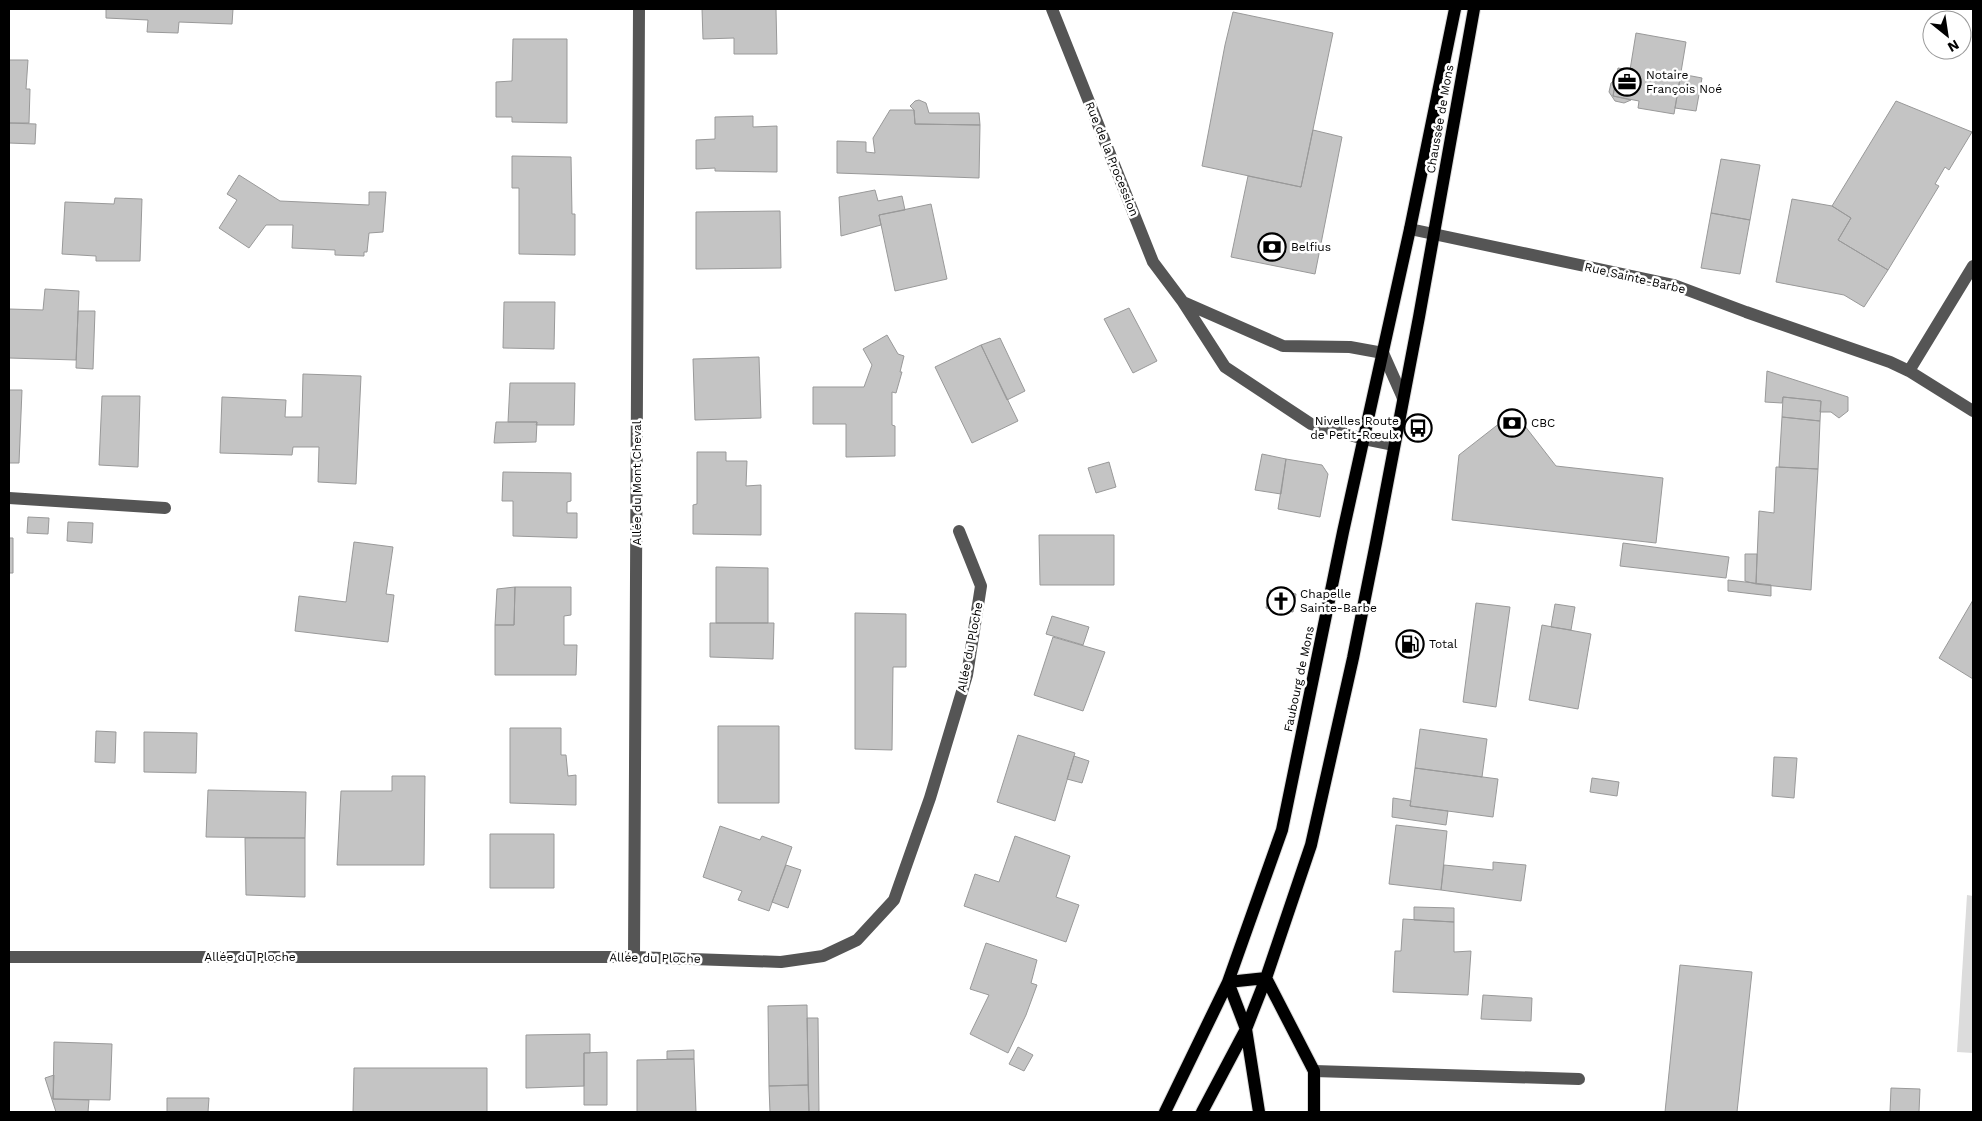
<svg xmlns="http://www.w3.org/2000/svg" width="1982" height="1121" viewBox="0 0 1982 1121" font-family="'Work Sans',sans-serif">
	<rect width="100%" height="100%" fill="#fff"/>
	<path fill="#dcdcdc" d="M 1967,895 L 1973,896 L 1973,1053 L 1957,1052 Z"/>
	<path fill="#c4c4c4" stroke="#999" d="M 106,9 L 233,9 L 232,24 L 179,22 L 178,33 L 147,32 L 148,20 L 106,18 Z
		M 702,9 L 776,9 L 777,54 L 734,54 L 734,38 L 703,39 Z
		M 1233,12 L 1333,33 L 1301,187 L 1202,166 L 1225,45 Z
		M 1636,33 L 1686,42 L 1674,114 L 1638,108 L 1639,101 L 1613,96 L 1618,68 L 1630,70 Z
		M 513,39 L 567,39 L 567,123 L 512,122 L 512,117 L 496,117 L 496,82 L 512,81 Z
		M 9,60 L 28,60 L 26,89 L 30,89 L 29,123 L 9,123 Z
		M 1681,74 L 1702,78 L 1696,111 L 1675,108 Z
		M 1616,79 L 1613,96 L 1631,100 L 1624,103 L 1615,101 L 1609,92 L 1611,83 Z
		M 919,100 L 926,103 L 929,113 L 979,113 L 980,125 L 915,124 L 914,110 L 910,106 L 915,101 Z
		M 1896,101 L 1972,132 L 1949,170 L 1945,167 L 1935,184 L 1939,186 L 1888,270 L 1838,240 L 1851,218 L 1832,206 Z
		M 890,110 L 914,110 L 915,124 L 980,125 L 979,178 L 837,173 L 837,141 L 866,142 L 866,152 L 875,153 L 873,138 Z
		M 753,116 L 753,127 L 777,126 L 777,172 L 715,171 L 715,168 L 696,169 L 696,140 L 715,139 L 715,117 Z
		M 9,123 L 36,124 L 35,144 L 9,143 Z
		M 1313,130 L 1342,137 L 1315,274 L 1231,257 L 1248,176 L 1301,187 Z
		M 512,156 L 571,157 L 572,214 L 575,214 L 575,255 L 519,254 L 519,188 L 512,188 Z
		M 1721,159 L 1760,165 L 1750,220 L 1711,213 Z
		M 239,175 L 280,201 L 369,205 L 369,192 L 386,192 L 383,232 L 369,233 L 367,252 L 364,252 L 364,256 L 335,255 L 335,250 L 292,248 L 293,225 L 266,225 L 249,248 L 219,228 L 237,200 L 227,194 Z
		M 875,190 L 878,201 L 902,196 L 905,210 L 879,215 L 881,225 L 841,236 L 839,197 Z
		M 115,198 L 142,199 L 140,261 L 96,261 L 96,256 L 62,254 L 65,202 L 114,204 Z
		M 1792,199 L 1832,206 L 1851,218 L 1838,240 L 1888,270 L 1864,307 L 1844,295 L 1776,282 Z
		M 931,204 L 947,279 L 895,291 L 879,215 Z
		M 780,211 L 781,268 L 696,269 L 696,212 Z
		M 1711,213 L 1750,220 L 1740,274 L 1701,268 Z
		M 45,289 L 79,291 L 76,360 L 9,358 L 9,309 L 43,310 Z
		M 504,302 L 555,302 L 554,349 L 503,348 Z
		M 1129,308 L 1157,361 L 1133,373 L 1104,319 Z
		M 78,311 L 95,311 L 93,369 L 76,368 Z
		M 887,335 L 898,354 L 904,356 L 900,372 L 902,372 L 896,393 L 892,392 L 892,425 L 895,426 L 895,456 L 846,457 L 846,424 L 813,424 L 813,387 L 864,387 L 872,365 L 863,349 Z
		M 1000,338 L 1025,391 L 1007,400 L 981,345 Z
		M 981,345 L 1018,421 L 972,443 L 935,367 Z
		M 759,357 L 761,418 L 695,420 L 693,359 Z
		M 1767,371 L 1848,397 L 1848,411 L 1839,418 L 1831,412 L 1820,412 L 1821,401 L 1783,397 L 1782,403 L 1765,402 Z
		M 303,374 L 361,376 L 356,484 L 318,482 L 319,447 L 293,447 L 292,455 L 220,453 L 222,397 L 286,400 L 285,417 L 302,417 Z
		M 510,383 L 575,383 L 574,425 L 536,425 L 537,422 L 508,422 Z
		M 9,390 L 22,390 L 19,463 L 9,463 Z
		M 102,396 L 140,396 L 138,467 L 99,465 Z
		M 1783,397 L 1821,401 L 1820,421 L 1782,417 Z
		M 1514,412 L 1556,466 L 1663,478 L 1656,543 L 1452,520 L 1459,455 Z
		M 1782,417 L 1820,421 L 1818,469 L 1779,467 Z
		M 496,422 L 537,422 L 536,442 L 494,443 Z
		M 697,452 L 726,452 L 726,461 L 747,461 L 746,486 L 761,485 L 761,535 L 693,534 L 693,505 L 697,504 Z
		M 1262,454 L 1286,459 L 1281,494 L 1255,490 Z
		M 1286,459 L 1322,465 L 1328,474 L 1320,517 L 1278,509 Z
		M 1109,462 L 1116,487 L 1096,493 L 1088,468 Z
		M 1776,467 L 1818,469 L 1811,590 L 1756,584 L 1759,511 L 1774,513 Z
		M 503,472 L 571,473 L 571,501 L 567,502 L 567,513 L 577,513 L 577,538 L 513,536 L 513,501 L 502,501 Z
		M 28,517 L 49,518 L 48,534 L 27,533 Z
		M 68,522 L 93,523 L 92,543 L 67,541 Z
		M 1039,535 L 1114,535 L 1114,585 L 1040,585 Z
		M 9,538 L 13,538 L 13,573 L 9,573 Z
		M 354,542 L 393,547 L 386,594 L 394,595 L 388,642 L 295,631 L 299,596 L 346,602 Z
		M 1623,543 L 1729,557 L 1726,578 L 1620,566 Z
		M 1745,554 L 1757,554 L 1756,584 L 1745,581 Z
		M 716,567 L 768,568 L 768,623 L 716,623 Z
		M 1728,580 L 1771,585 L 1771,596 L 1728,591 Z
		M 515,587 L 571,587 L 571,615 L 564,616 L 564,645 L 577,645 L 576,675 L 495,675 L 495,625 L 514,625 Z
		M 515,587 L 514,625 L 495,625 L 497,589 Z
		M 1270,590 L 1296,594 L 1293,612 L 1266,608 Z
		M 1973,600 L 1973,679 L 1939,658 Z
		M 1476,603 L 1510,607 L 1496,707 L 1463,702 Z
		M 1555,604 L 1575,607 L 1571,630 L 1551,627 Z
		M 855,613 L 906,614 L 906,667 L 893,667 L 892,750 L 855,749 Z
		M 1052,616 L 1089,627 L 1083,645 L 1046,634 Z
		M 710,623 L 774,623 L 773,659 L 710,657 Z
		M 1542,625 L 1591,634 L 1578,709 L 1529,700 Z
		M 1053,637 L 1105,652 L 1083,711 L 1034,695 Z
		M 718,726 L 779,726 L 779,803 L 718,803 Z
		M 510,728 L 561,728 L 561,755 L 566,755 L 568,776 L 576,775 L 576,805 L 510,803 Z
		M 1420,729 L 1487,739 L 1482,777 L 1415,768 Z
		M 96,731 L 116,732 L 115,763 L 95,762 Z
		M 144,732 L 197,733 L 196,773 L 144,772 Z
		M 1018,735 L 1075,753 L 1055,821 L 997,802 Z
		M 1074,756 L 1089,761 L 1082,783 L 1067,779 Z
		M 1774,757 L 1797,758 L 1794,798 L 1772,796 Z
		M 1415,768 L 1498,779 L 1493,817 L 1410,806 Z
		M 392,776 L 425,776 L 424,865 L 337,865 L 341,791 L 392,791 Z
		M 1592,778 L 1619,782 L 1617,796 L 1590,792 Z
		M 208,790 L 306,792 L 305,838 L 206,837 Z
		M 1393,798 L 1411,801 L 1410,806 L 1448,811 L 1446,825 L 1392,817 Z
		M 1396,825 L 1447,831 L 1441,890 L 1389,884 Z
		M 720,826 L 760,840 L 762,836 L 792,847 L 769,911 L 738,900 L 742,891 L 703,877 Z
		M 490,834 L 554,834 L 554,888 L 490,888 Z
		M 1015,836 L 1070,856 L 1056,897 L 1079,905 L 1066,942 L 964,906 L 975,874 L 999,882 Z
		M 245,838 L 305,838 L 305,897 L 246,895 Z
		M 1493,862 L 1526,865 L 1521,901 L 1441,890 L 1444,865 L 1493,870 Z
		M 786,865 L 801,870 L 788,908 L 772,902 Z
		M 1414,907 L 1454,908 L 1454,922 L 1414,920 Z
		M 1403,919 L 1454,922 L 1454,952 L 1471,951 L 1468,995 L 1393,992 L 1395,951 L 1401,951 Z
		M 986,943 L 1037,960 L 1031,983 L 1037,985 L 1026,1015 L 1008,1053 L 970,1034 L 989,995 L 970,989 Z
		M 1680,965 L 1752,972 L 1737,1112 L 1665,1112 Z
		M 1483,995 L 1532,998 L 1531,1021 L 1481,1019 Z
		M 807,1005 L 808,1085 L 769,1086 L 768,1006 Z
		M 807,1018 L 818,1018 L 819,1112 L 809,1112 Z
		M 590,1034 L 590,1053 L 584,1053 L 584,1086 L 526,1088 L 526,1035 Z
		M 54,1042 L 112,1044 L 110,1100 L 53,1099 Z
		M 1018,1047 L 1033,1055 L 1024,1071 L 1009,1064 Z
		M 694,1050 L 694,1059 L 667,1059 L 667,1051 Z
		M 607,1052 L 607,1105 L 584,1105 L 584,1053 Z
		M 694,1059 L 696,1112 L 637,1112 L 637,1060 Z
		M 354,1068 L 487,1068 L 487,1112 L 353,1112 Z
		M 54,1075 L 53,1099 L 89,1100 L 88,1112 L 56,1112 L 45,1078 Z
		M 808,1085 L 809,1112 L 770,1112 L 769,1086 Z
		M 1891,1088 L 1920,1089 L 1919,1112 L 1890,1112 Z
		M 167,1098 L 209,1098 L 208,1112 L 167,1112 Z"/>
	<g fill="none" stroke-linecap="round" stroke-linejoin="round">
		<g stroke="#dbdbdb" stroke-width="14">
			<path id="major" d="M 1266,978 L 1314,1071 L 1314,1112
				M 1228,982 L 1246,1029 L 1259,1112
				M 1228,982 L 1266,978
				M 1165,1112 L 1228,982 L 1282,830 L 1343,532 L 1410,229 L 1455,9
				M 1202,1112 L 1246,1029 L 1266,978 L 1311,845 L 1353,658 L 1376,543 L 1419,317 L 1474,9"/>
		</g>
		<path stroke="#555" stroke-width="12" d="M 1052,9 L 1153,262 L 1183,302 L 1225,367 L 1311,424 L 1364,439 L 1394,445
			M 1410,229 L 1674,285 L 1746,312 L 1890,362 L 1909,371 L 1973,411
			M 1183,302 L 1283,346 L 1350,347 L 1383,353 L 1403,398
			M 1909,371 L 1973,266
			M 9,498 L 165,508
			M 9,957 L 634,957 L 781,962 L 823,956 L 857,940 L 894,900 L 930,798 L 967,675 L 981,586 L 959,531
			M 634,957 L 639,9
			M 1314,1071 L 1579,1079"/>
		<use href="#major" stroke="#000" stroke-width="12"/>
	</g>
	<defs>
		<g id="office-ring" transform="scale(1.4375)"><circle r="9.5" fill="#fff" stroke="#000" stroke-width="1.5"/><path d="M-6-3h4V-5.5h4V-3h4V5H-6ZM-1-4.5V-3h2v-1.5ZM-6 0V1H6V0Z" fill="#000"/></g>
		<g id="bank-ring" transform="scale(1.4375)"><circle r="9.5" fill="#fff" stroke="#000" stroke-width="1.5"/><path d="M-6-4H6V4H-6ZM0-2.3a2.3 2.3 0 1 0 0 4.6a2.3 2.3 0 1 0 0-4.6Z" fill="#000"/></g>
		<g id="bus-ring" transform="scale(1.4375)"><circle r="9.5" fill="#fff" stroke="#000" stroke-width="1.5"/><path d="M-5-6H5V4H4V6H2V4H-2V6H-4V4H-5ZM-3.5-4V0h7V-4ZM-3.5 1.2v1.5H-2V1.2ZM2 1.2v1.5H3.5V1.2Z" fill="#000"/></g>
		<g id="church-ring" transform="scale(1.4375)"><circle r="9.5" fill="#fff" stroke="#000" stroke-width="1.5"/><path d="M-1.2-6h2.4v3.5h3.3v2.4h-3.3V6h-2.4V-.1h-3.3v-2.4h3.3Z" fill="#000"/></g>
		<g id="fuel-ring" transform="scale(1.4375)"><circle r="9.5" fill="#fff" stroke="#000" stroke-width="1.5"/><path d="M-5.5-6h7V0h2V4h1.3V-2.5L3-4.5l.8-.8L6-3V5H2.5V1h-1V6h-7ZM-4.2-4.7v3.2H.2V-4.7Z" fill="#000"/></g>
	</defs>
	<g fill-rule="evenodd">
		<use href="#office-ring" x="1627" y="82"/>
		<use href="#bank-ring" x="1272" y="247"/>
		<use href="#bank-ring" x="1512" y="423"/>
		<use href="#bus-ring" x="1418" y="428"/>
		<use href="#church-ring" x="1281" y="601"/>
		<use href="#fuel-ring" x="1410" y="644"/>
	</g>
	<g text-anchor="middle" stroke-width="5" stroke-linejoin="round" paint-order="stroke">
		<g font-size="12" fill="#000" stroke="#fff" text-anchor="start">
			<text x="1646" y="79">Notaire<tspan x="1646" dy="14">François Noé</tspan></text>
			<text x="1291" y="251">Belfius</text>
			<text x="1399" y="425" text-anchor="end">Nivelles Route<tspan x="1399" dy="14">de Petit-Rœulx</tspan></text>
			<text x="1531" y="427">CBC</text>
			<text x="1300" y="598">Chapelle<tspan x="1300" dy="14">Sainte-Barbe</tspan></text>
			<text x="1429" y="648">Total</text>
		</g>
		<g font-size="12" fill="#000" stroke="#fff">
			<text transform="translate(1440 119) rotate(-80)" y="4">Chaussée de Mons</text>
			<text transform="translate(1112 159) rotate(68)" y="4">Rue de la Procession</text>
			<text transform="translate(1635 278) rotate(13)" y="4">Rue Sainte-Barbe</text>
			<text transform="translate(637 483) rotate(-90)" y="4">Allée du Mont Cheval</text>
			<text transform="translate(970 647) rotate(-79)" y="4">Allée du Ploche</text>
			<text transform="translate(1299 679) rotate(-78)" y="4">Faubourg de Mons</text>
			<text x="250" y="961">Allée du Ploche</text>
			<text transform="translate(655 958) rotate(1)" y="4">Allée du Ploche</text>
		</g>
	</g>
	<rect width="1982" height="1121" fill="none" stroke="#000000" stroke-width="20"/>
	<g transform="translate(1947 35) rotate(150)"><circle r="24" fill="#ffffff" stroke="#999999"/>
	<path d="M0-4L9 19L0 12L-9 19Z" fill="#000000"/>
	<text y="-8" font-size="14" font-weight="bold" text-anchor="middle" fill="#000000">N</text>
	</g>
</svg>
